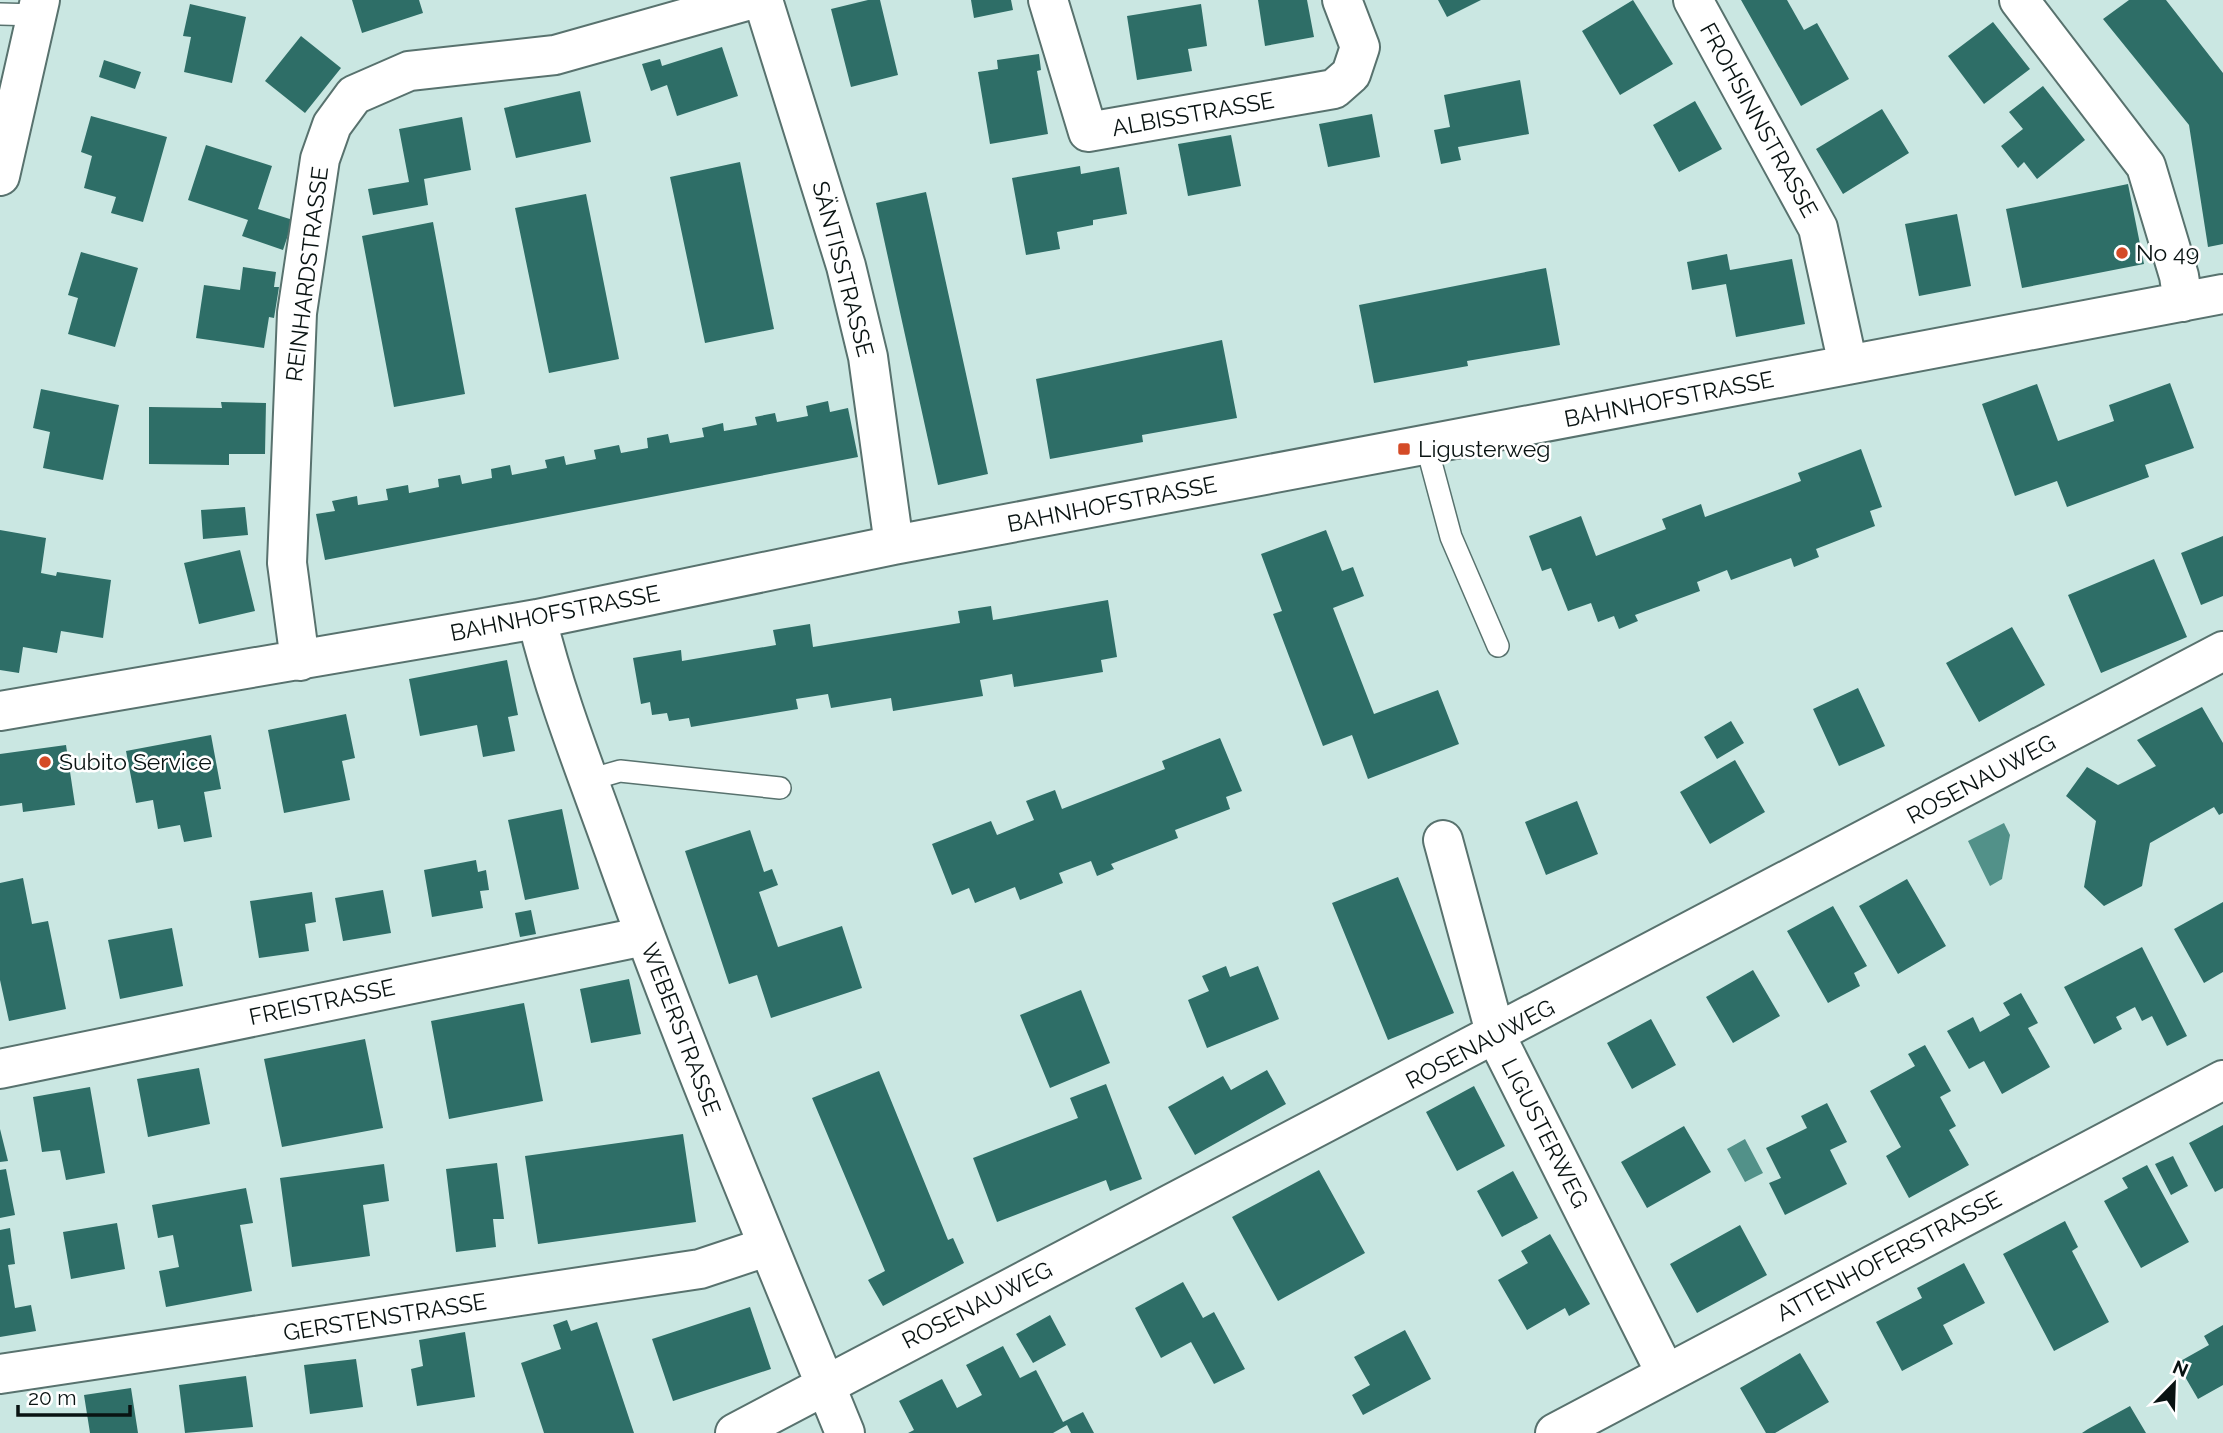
<svg xmlns="http://www.w3.org/2000/svg" width="2223" height="1433" viewBox="0 0 2223 1433" font-family="Raleway,sans-serif">
	<rect width="100%" height="100%" fill="#cae7e2"/>
	<path fill="#529189" d="M 2004,823 L 2010,835 L 2002,879 L 1990,886 L 1968,841 Z
		M 1745,1139 L 1763,1173 L 1745,1182 L 1727,1149 Z"/>
	<path fill="#2e6e67" d="M 352,0 L 419,0 L 423,13 L 362,33 Z
		M 868,0 L 880,0 L 898,75 L 851,87 L 831,9 Z
		M 971,0 L 1011,0 L 1013,10 L 974,18 Z
		M 1258,0 L 1307,0 L 1314,37 L 1265,46 Z
		M 1438,0 L 1481,0 L 1447,17 Z
		M 1633,0 L 1673,64 L 1620,95 L 1582,31 Z
		M 1741,0 L 1787,0 L 1804,30 L 1817,23 L 1849,79 L 1801,106 Z
		M 2129,0 L 2166,0 L 2223,73 L 2223,244 L 2208,247 L 2189,125 L 2103,19 Z
		M 190,4 L 246,17 L 232,83 L 184,72 L 191,37 L 183,36 Z
		M 1201,4 L 1207,46 L 1188,49 L 1192,71 L 1137,80 L 1127,16 Z
		M 1993,22 L 2030,69 L 1984,104 L 1948,56 Z
		M 301,36 L 341,68 L 305,113 L 265,81 Z
		M 722,47 L 738,96 L 677,116 L 667,85 L 651,91 L 642,64 L 660,59 L 662,66 Z
		M 1039,54 L 1041,70 L 1037,71 L 1048,134 L 990,144 L 978,72 L 998,69 L 997,60 Z
		M 104,60 L 141,72 L 135,89 L 99,77 Z
		M 1520,80 L 1529,134 L 1458,147 L 1461,160 L 1441,164 L 1434,130 L 1450,127 L 1444,95 Z
		M 2043,86 L 2085,140 L 2037,179 L 2024,162 L 2018,168 L 2001,146 L 2023,129 L 2009,112 Z
		M 580,91 L 591,142 L 516,158 L 504,108 Z
		M 1695,101 L 1722,149 L 1679,172 L 1653,125 Z
		M 1882,109 L 1909,153 L 1843,194 L 1816,149 Z
		M 1372,114 L 1380,157 L 1328,167 L 1319,124 Z
		M 91,116 L 167,137 L 143,222 L 111,213 L 116,197 L 84,188 L 92,156 L 81,152 Z
		M 462,117 L 471,170 L 424,179 L 428,205 L 373,215 L 368,189 L 409,182 L 399,129 Z
		M 1231,135 L 1241,186 L 1188,196 L 1178,144 Z
		M 206,145 L 272,166 L 258,209 L 293,220 L 283,250 L 242,236 L 248,220 L 188,200 Z
		M 740,162 L 774,329 L 705,343 L 670,177 Z
		M 1080,166 L 1081,174 L 1119,167 L 1127,214 L 1093,220 L 1093,225 L 1057,232 L 1060,249 L 1026,255 L 1012,178 Z
		M 2128,184 L 2144,264 L 2022,288 L 2006,209 Z
		M 926,192 L 988,474 L 938,485 L 876,203 Z
		M 586,194 L 619,359 L 549,373 L 515,208 Z
		M 1957,214 L 1971,286 L 1919,296 L 1905,224 Z
		M 433,222 L 465,394 L 394,407 L 362,236 Z
		M 81,252 L 138,268 L 115,347 L 68,334 L 78,298 L 68,295 Z
		M 1727,254 L 1730,270 L 1792,259 L 1805,324 L 1736,337 L 1726,284 L 1692,290 L 1687,262 Z
		M 243,267 L 276,272 L 274,287 L 279,287 L 274,318 L 269,317 L 264,348 L 196,338 L 204,285 L 240,290 Z
		M 1546,268 L 1560,345 L 1467,361 L 1468,366 L 1374,383 L 1359,305 Z
		M 1222,340 L 1237,418 L 1142,435 L 1143,442 L 1050,459 L 1036,379 Z
		M 2170,383 L 2194,448 L 2145,465 L 2149,477 L 2067,507 L 2057,481 L 2015,496 L 1982,404 L 2037,384 L 2058,441 L 2114,421 L 2109,405 Z
		M 41,389 L 119,405 L 103,480 L 43,468 L 50,432 L 33,428 Z
		M 828,401 L 830,412 L 848,408 L 858,457 L 325,560 L 316,514 L 335,511 L 332,501 L 357,496 L 358,505 L 388,500 L 386,489 L 408,485 L 409,493 L 439,487 L 438,479 L 460,475 L 462,484 L 492,478 L 491,469 L 510,465 L 512,475 L 547,468 L 545,460 L 564,456 L 566,465 L 596,459 L 594,450 L 619,445 L 621,453 L 648,448 L 647,438 L 668,434 L 670,443 L 704,437 L 702,428 L 723,423 L 724,431 L 757,425 L 755,417 L 775,413 L 777,422 L 808,416 L 806,406 Z
		M 221,402 L 266,403 L 265,454 L 229,454 L 229,465 L 149,464 L 149,407 L 222,408 Z
		M 1861,449 L 1882,507 L 1870,511 L 1875,526 L 1816,549 L 1819,557 L 1794,567 L 1791,558 L 1731,580 L 1727,570 L 1697,582 L 1700,591 L 1635,615 L 1638,621 L 1619,629 L 1614,616 L 1598,622 L 1591,603 L 1568,611 L 1551,568 L 1542,571 L 1529,536 L 1581,516 L 1596,556 L 1666,529 L 1662,519 L 1701,504 L 1705,517 L 1801,481 L 1798,473 Z
		M 245,507 L 248,535 L 203,539 L 201,510 Z
		M 0,530 L 46,538 L 41,573 L 56,576 L 57,572 L 111,580 L 103,638 L 61,631 L 57,653 L 23,647 L 19,673 L 0,670 Z
		M 1326,530 L 1342,571 L 1353,567 L 1364,596 L 1333,608 L 1374,714 L 1438,690 L 1459,744 L 1368,779 L 1352,735 L 1323,746 L 1273,614 L 1282,611 L 1261,554 Z
		M 2223,536 L 2223,596 L 2201,605 L 2181,553 Z
		M 240,550 L 255,611 L 199,624 L 184,563 Z
		M 2154,559 L 2187,637 L 2101,673 L 2068,595 Z
		M 1108,600 L 1117,657 L 1101,660 L 1103,672 L 1014,687 L 1012,674 L 980,680 L 983,696 L 893,711 L 891,698 L 831,708 L 828,694 L 796,699 L 798,709 L 691,727 L 689,718 L 669,721 L 667,713 L 652,715 L 650,702 L 641,704 L 633,658 L 681,650 L 682,661 L 776,645 L 773,630 L 810,624 L 813,647 L 960,623 L 958,611 L 991,606 L 993,620 Z
		M 2012,627 L 2045,685 L 1979,722 L 1946,663 Z
		M 507,660 L 518,715 L 508,717 L 515,751 L 483,757 L 477,725 L 420,736 L 409,679 Z
		M 1858,688 L 1885,746 L 1839,766 L 1813,709 Z
		M 2202,707 L 2223,743 L 2223,813 L 2219,815 L 2214,807 L 2150,843 L 2142,886 L 2104,906 L 2084,887 L 2096,821 L 2066,796 L 2087,767 L 2118,785 L 2156,766 L 2137,740 Z
		M 346,714 L 355,758 L 342,761 L 350,800 L 284,813 L 268,730 Z
		M 1731,721 L 1744,743 L 1717,759 L 1704,737 Z
		M 211,735 L 221,789 L 204,792 L 212,837 L 184,842 L 180,825 L 158,829 L 153,800 L 136,803 L 126,751 Z
		M 1220,738 L 1242,791 L 1226,797 L 1230,809 L 1175,830 L 1178,838 L 1111,864 L 1114,869 L 1097,876 L 1091,861 L 1059,873 L 1063,883 L 1020,900 L 1015,887 L 975,903 L 969,888 L 952,895 L 932,844 L 991,821 L 997,835 L 1034,820 L 1026,801 L 1055,790 L 1062,809 L 1165,769 L 1162,761 Z
		M 66,745 L 75,805 L 23,812 L 22,803 L 0,806 L 0,754 Z
		M 1735,760 L 1765,812 L 1710,844 L 1680,792 Z
		M 1577,801 L 1598,854 L 1546,875 L 1525,822 Z
		M 562,809 L 579,889 L 525,900 L 508,820 Z
		M 750,830 L 764,872 L 772,869 L 778,885 L 759,892 L 778,947 L 842,926 L 862,988 L 771,1018 L 757,975 L 729,984 L 685,851 Z
		M 476,860 L 478,872 L 486,870 L 489,890 L 480,891 L 483,908 L 432,917 L 424,870 Z
		M 1398,877 L 1454,1013 L 1388,1040 L 1332,903 Z
		M 23,878 L 32,924 L 48,921 L 66,1009 L 9,1021 L 0,980 L 0,883 Z
		M 1907,879 L 1946,946 L 1898,974 L 1859,906 Z
		M 383,890 L 391,933 L 343,941 L 335,898 Z
		M 312,892 L 316,922 L 305,924 L 309,951 L 259,958 L 250,901 Z
		M 2223,902 L 2223,972 L 2204,983 L 2174,929 Z
		M 1833,906 L 1867,966 L 1854,973 L 1860,986 L 1828,1003 L 1787,931 Z
		M 531,910 L 536,934 L 520,937 L 515,913 Z
		M 172,928 L 183,986 L 120,999 L 108,940 Z
		M 2142,947 L 2187,1036 L 2167,1046 L 2152,1016 L 2142,1021 L 2135,1007 L 2116,1017 L 2122,1029 L 2094,1044 L 2064,987 Z
		M 1226,966 L 1230,977 L 1258,966 L 1279,1019 L 1207,1048 L 1188,1000 L 1209,991 L 1202,976 Z
		M 1753,970 L 1780,1016 L 1733,1043 L 1706,997 Z
		M 629,979 L 641,1034 L 591,1043 L 580,989 Z
		M 1081,990 L 1110,1063 L 1050,1088 L 1020,1015 Z
		M 2021,993 L 2038,1023 L 2028,1028 L 2050,1067 L 2002,1094 L 1984,1061 L 1969,1069 L 1947,1031 L 1973,1017 L 1980,1032 L 2010,1015 L 2003,1003 Z
		M 524,1003 L 543,1101 L 449,1119 L 431,1021 Z
		M 1651,1019 L 1676,1065 L 1632,1089 L 1607,1043 Z
		M 365,1039 L 383,1128 L 282,1147 L 264,1059 Z
		M 1925,1045 L 1951,1091 L 1940,1097 L 1956,1126 L 1949,1130 L 1969,1165 L 1909,1198 L 1886,1156 L 1901,1147 L 1870,1091 L 1915,1066 L 1908,1054 Z
		M 199,1068 L 210,1124 L 148,1137 L 137,1079 Z
		M 1267,1070 L 1286,1104 L 1195,1155 L 1168,1107 L 1223,1076 L 1231,1090 Z
		M 879,1071 L 948,1240 L 953,1238 L 964,1263 L 883,1306 L 868,1280 L 885,1271 L 812,1098 Z
		M 1106,1084 L 1142,1179 L 1110,1191 L 1106,1180 L 997,1222 L 973,1158 L 1078,1118 L 1070,1098 Z
		M 1474,1086 L 1505,1146 L 1457,1171 L 1426,1112 Z
		M 90,1087 L 105,1173 L 66,1180 L 60,1150 L 42,1152 L 33,1097 Z
		M 1827,1103 L 1847,1142 L 1830,1150 L 1847,1184 L 1785,1215 L 1769,1183 L 1781,1178 L 1766,1148 L 1807,1128 L 1801,1116 Z
		M 2223,1125 L 2223,1188 L 2215,1192 L 2189,1143 Z
		M 1684,1126 L 1711,1172 L 1647,1208 L 1621,1162 Z
		M 0,1129 L 8,1161 L 0,1162 Z
		M 683,1134 L 696,1222 L 538,1244 L 525,1156 Z
		M 2173,1156 L 2188,1186 L 2171,1195 L 2155,1164 Z
		M 497,1163 L 504,1219 L 493,1219 L 496,1247 L 456,1252 L 446,1169 Z
		M 384,1164 L 389,1201 L 363,1205 L 370,1256 L 292,1267 L 280,1178 Z
		M 2147,1165 L 2189,1242 L 2141,1268 L 2104,1201 L 2128,1188 L 2122,1178 Z
		M 6,1169 L 15,1215 L 0,1218 L 0,1170 Z
		M 1319,1170 L 1365,1253 L 1278,1301 L 1232,1217 Z
		M 1513,1171 L 1538,1218 L 1502,1237 L 1477,1191 Z
		M 246,1188 L 253,1223 L 240,1225 L 252,1291 L 166,1307 L 159,1271 L 179,1267 L 173,1235 L 158,1238 L 152,1205 Z
		M 2065,1221 L 2078,1247 L 2072,1251 L 2109,1322 L 2054,1351 L 2003,1254 Z
		M 117,1223 L 125,1269 L 71,1279 L 63,1232 Z
		M 1740,1225 L 1767,1275 L 1697,1313 L 1670,1264 Z
		M 10,1228 L 15,1264 L 8,1265 L 15,1308 L 31,1305 L 36,1331 L 0,1337 L 0,1230 Z
		M 1550,1234 L 1590,1304 L 1569,1316 L 1565,1308 L 1527,1330 L 1498,1280 L 1528,1263 L 1521,1251 Z
		M 1964,1263 L 1985,1303 L 1943,1325 L 1953,1344 L 1902,1371 L 1876,1322 L 1922,1298 L 1917,1288 Z
		M 1183,1282 L 1203,1318 L 1214,1312 L 1245,1369 L 1214,1384 L 1191,1342 L 1161,1358 L 1135,1308 Z
		M 750,1307 L 771,1369 L 673,1401 L 652,1339 Z
		M 1050,1315 L 1066,1345 L 1033,1363 L 1016,1334 Z
		M 567,1320 L 571,1331 L 597,1322 L 634,1433 L 544,1433 L 521,1363 L 561,1349 L 553,1325 Z
		M 2223,1325 L 2223,1385 L 2198,1399 L 2177,1363 L 2209,1345 L 2204,1336 Z
		M 1405,1330 L 1431,1379 L 1363,1415 L 1352,1395 L 1370,1385 L 1354,1357 Z
		M 465,1332 L 475,1397 L 417,1406 L 411,1369 L 423,1366 L 419,1340 Z
		M 1003,1346 L 1020,1378 L 1036,1370 L 1063,1422 L 1083,1412 L 1094,1433 L 1071,1433 L 1067,1425 L 1053,1433 L 908,1433 L 914,1430 L 899,1401 L 942,1379 L 957,1408 L 982,1395 L 966,1365 Z
		M 1800,1353 L 1829,1402 L 1775,1433 L 1766,1433 L 1740,1388 Z
		M 356,1359 L 363,1407 L 310,1414 L 304,1365 Z
		M 246,1376 L 253,1427 L 185,1433 L 179,1385 Z
		M 131,1388 L 138,1433 L 90,1433 L 84,1395 Z
		M 2130,1406 L 2146,1433 L 2082,1433 L 2088,1429 Z"/>
	<g fill="none" stroke-linecap="round" stroke-linejoin="round">
		<g stroke="#58726e" stroke-width="24">
			<path id="lane" d="M 0,14 L 38,15
				M 1426,444 L 1451,537 L 1498,646
				M 589,780 L 620,771 L 780,788"/>
		</g>
		<g stroke="#58726e" stroke-width="42">
			<path id="street" d="M 763,0 L 846,266 L 868,357 L 894,545
				M 1048,0 L 1088,132 L 1334,89 L 1351,74 L 1360,47 L 1342,0
				M 1693,0 L 1818,228 L 1848,365
				M 2019,0 L 2146,166 L 2179,276 L 2183,302
				M 0,176 L 40,0
				M 537,619 C 556,698 587,774 614,850 C 684,1047 766,1239 845,1433
				M 300,661 L 287,563 L 297,313 L 320,159 L 332,125 L 354,95 L 409,71 L 555,55 L 750,0
				M 0,711 L 537,619 L 894,545 L 2223,294
				M 1443,840 L 1496,1036 L 1666,1374
				M 0,1069 L 645,936
				M 0,1374 L 700,1269 L 766,1247
				M 735,1433 L 2223,651
				M 1555,1433 L 2223,1080"/>
		</g>
		<use href="#lane" stroke="#fff" stroke-width="21"/>
		<use href="#street" stroke="#fff" stroke-width="38"/>
	</g>
	<g fill="#d44b27" stroke="#fff" stroke-width="2.5">
		<circle cx="2122" cy="253" r="7"/>
		<rect x="1397" y="442" width="14" height="14" rx="3.5"/>
		<circle cx="45" cy="762" r="7"/>
	</g>
	<g text-anchor="middle" stroke-width="5" stroke-linejoin="round" paint-order="stroke">
		<g font-size="23" fill="#091312" stroke="#fff">
			<text transform="translate(1193 114) rotate(-10)" y="8">ALBISSTRASSE</text>
			<text transform="translate(1759 120) rotate(61)" y="8">FROHSINNSTRASSE</text>
			<text transform="translate(843 269) rotate(75)" y="8">SÄNTISSTRASSE</text>
			<text transform="translate(307 274) rotate(-83)" y="8">REINHARDSTRASSE</text>
			<text transform="translate(1669 399) rotate(-11)" y="8">BAHNHOFSTRASSE</text>
			<text transform="translate(1112 504) rotate(-11)" y="8">BAHNHOFSTRASSE</text>
			<text transform="translate(555 613) rotate(-11)" y="8">BAHNHOFSTRASSE</text>
			<text transform="translate(1981 779) rotate(-28)" y="8">ROSENAUWEG</text>
			<text transform="translate(322 1002) rotate(-12)" y="8">FREISTRASSE</text>
			<text transform="translate(681 1029) rotate(69)" y="8">WEBERSTRASSE</text>
			<text transform="translate(1480 1044) rotate(-28)" y="8">ROSENAUWEG</text>
			<text transform="translate(1545 1133) rotate(63)" y="8">LIGUSTERWEG</text>
			<text transform="translate(1889 1256) rotate(-28)" y="8">ATTENHOFERSTRASSE</text>
			<text transform="translate(977 1305) rotate(-27)" y="8">ROSENAUWEG</text>
			<text transform="translate(385 1317) rotate(-9)" y="8">GERSTENSTRASSE</text>
		</g>
		<g font-size="23" fill="#091312" stroke="#fff" text-anchor="start">
			<text x="2136" y="261">No 49</text>
			<text x="1418" y="457">Ligusterweg</text>
			<text x="59" y="770">Subito Service</text>
		</g>
	</g>
	<g transform="translate(2174 1384) rotate(23)" stroke="#ffffff" stroke-width="5" paint-order="stroke">
	<path d="M0-5L12 26L0 18L-12 26Z" fill="#091312"/>
	<text y="-10" font-size="19" font-weight="bold" text-anchor="middle" fill="#091312">N</text>
	</g>
	<path d="M18 1405v10h112v-10" fill="none" stroke="#091312" stroke-width="3.5"/>
	<text x="28" y="1405" font-size="21" fill="#091312" stroke="#ffffff" stroke-width="5" paint-order="stroke">20 m</text>
</svg>
